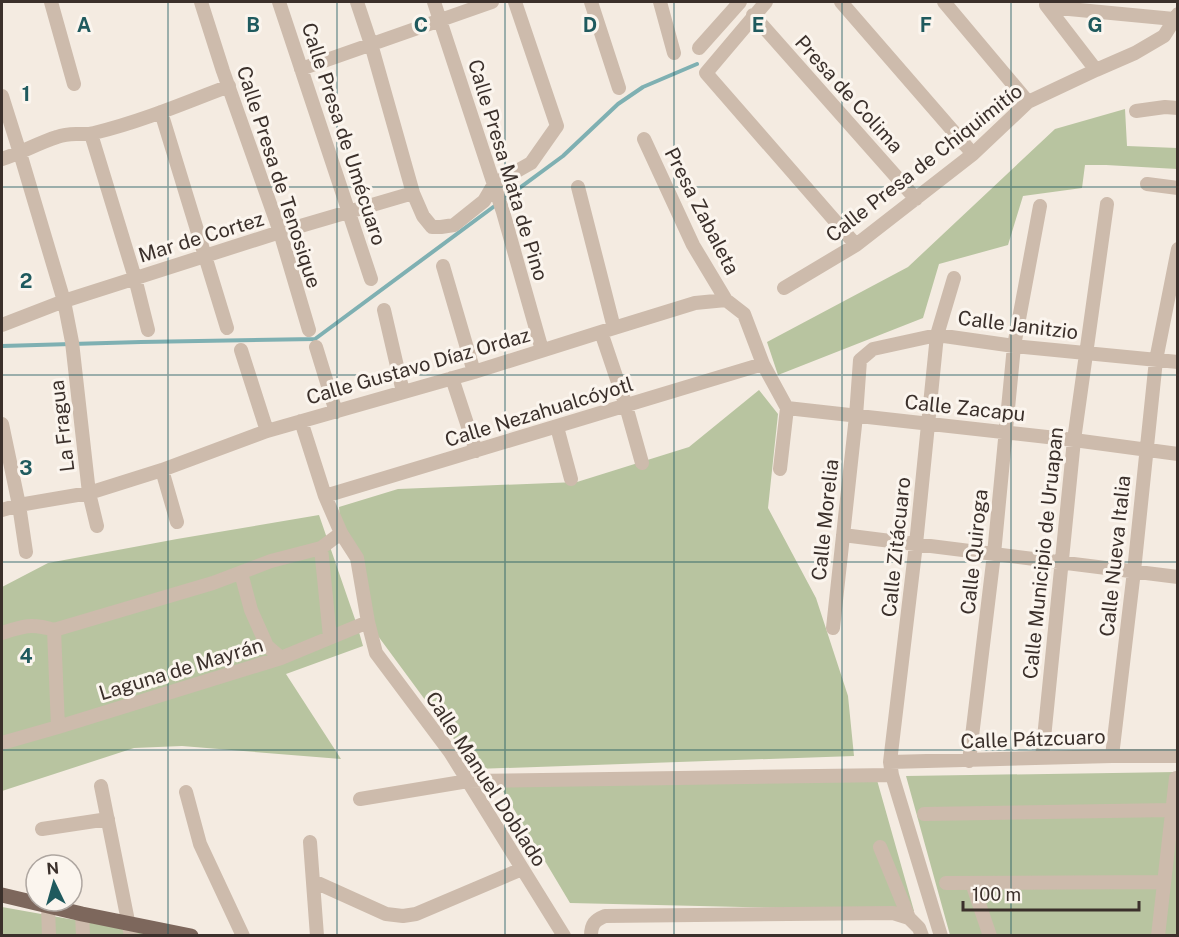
<svg xmlns="http://www.w3.org/2000/svg" width="1179" height="937" viewBox="0 0 1179 937" font-family="'Public Sans',sans-serif">
	<rect width="100%" height="100%" fill="#f4ebe1"/>
	<path fill="#b8c4a0" d="M 1125,109 L 1127,146 L 1177,148 L 1177,169 L 1106,165 L 1085,165 L 1082,188 L 1023,196 L 1008,245 L 939,264 L 923,318 L 778,375 L 767,342 L 908,267 L 1055,129 Z
		M 759,390 L 778,414 L 768,508 L 816,598 L 848,696 L 854,756 L 476,769 L 378,636 L 341,533 L 339,507 L 398,489 L 577,482 L 689,447 Z
		M 319,515 L 357,625 L 363,646 L 286,674 L 341,759 L 182,746 L 134,748 L 2,791 L 2,587 L 48,563 L 177,539 Z
		M 1177,772 L 1177,935 L 950,935 L 906,776 Z
		M 877,780 L 914,911 L 570,903 L 500,786 Z
		M 2,907 L 159,935 L 2,935 Z"/>
	<g fill="none" stroke-linecap="round" stroke-linejoin="round">
		<path stroke="#7fb0b2" stroke-width="4" d="M 502,201 L 563,156 L 618,104 L 643,87 L 697,64
			M 2,346 L 141,342 L 315,339 L 496,205"/>
		<path stroke="#cdbbac" stroke-width="14" d="M 51,2 L 74,84
			M 201,2 L 223,71 L 280,232 L 309,330
			M 279,2 L 371,279
			M 357,2 L 371,44 L 413,193 L 423,216 L 432,227 L 441,227 L 454,225 L 484,201 L 494,184 L 531,163 L 557,126 L 515,2
			M 434,2 L 503,212 L 542,350
			M 591,2 L 619,88
			M 660,2 L 674,53
			M 766,2 L 706,73 L 856,245
			M 841,2 L 973,154
			M 944,2 L 1028,102
			M 1046,5 L 1096,70
			M 1048,7 L 1174,19
			M 753,15 L 916,199
			M 699,48 L 740,2
			M 301,69 L 492,2
			M 2,96 L 20,153 L 64,301 L 72,342 L 89,493 L 97,526
			M 1136,111 L 1165,107 L 1178,108
			M 161,112 L 227,328
			M 91,134 L 135,278 L 148,330
			M 644,139 L 693,245 L 726,300
			M 2,159 C 21,153 38,143 57,137 C 72,131 81,136 94,133 C 140,122 185,103 229,86
			M 1147,184 L 1178,188
			M 578,187 L 614,328
			M 443,266 L 474,372
			M 784,288 L 856,245 L 973,154 L 1028,102 L 1096,70 L 1135,53 L 1164,36 L 1178,14
			M 384,310 L 403,392
			M 2,325 L 64,301 L 280,232 L 413,193
			M 601,332 L 626,406 L 642,463
			M 316,347 L 336,412
			M 241,350 L 267,431
			M 452,378 L 476,451
			M 787,408 L 1074,440 L 1178,454
			M 301,421 L 325,496 L 341,533 L 357,558 L 368,622 L 376,653 L 450,752 L 564,936
			M 2,424 L 19,505 L 26,552
			M 557,427 L 571,479
			M 780,469 L 787,408
			M 162,470 L 177,522
			M 325,496 L 763,364
			M 2,510 L 19,505 L 89,493 L 162,470 L 267,431 L 474,372 L 601,332 L 695,303 L 726,300 L 744,314 L 763,364 L 787,408
			M 843,535 L 1178,577
			M 321,548 L 330,637
			M 241,573 L 251,610 L 267,646 L 281,658
			M 833,628 L 856,416 L 860,360 L 873,349 L 937,335 L 1014,346 L 1178,362
			M 54,630 L 58,727
			M 2,633 C 23,626 32,623 54,630 L 213,583 L 271,561 L 321,548 L 341,533
			M 2,743 L 58,727 L 281,658 L 368,622
			M 1112,756 L 1134,571 L 1156,360 L 1178,249
			M 1042,758 L 1074,440 L 1107,204
			M 969,761 L 994,554 L 1014,346 L 1040,206
			M 890,762 L 1112,756 L 1178,756
			M 101,786 L 131,936
			M 186,792 L 200,844 L 243,936
			M 360,799 L 468,781 L 892,775
			M 924,814 L 1172,810
			M 42,829 L 108,819
			M 310,842 L 317,936
			M 880,847 L 909,918 L 919,928 L 922,936
			M 313,881 L 386,914 L 403,916 L 416,914 L 522,869
			M 946,883 L 1164,882
			M 972,883 L 990,936
			M 48,906 L 49,936
			M 82,914 L 83,936
			M 591,936 C 591,924 595,920 605,916 L 893,913 L 909,918
			M 941,936 L 892,775 L 890,762 L 916,544 L 937,335 L 954,278
			M 1158,936 L 1176,778"/>
		<path stroke="#7d675c" stroke-width="15" d="M 2,895 L 82,914 L 191,936"/>
	</g>
	<path fill="none" stroke="#1f5a5e" stroke-width="1.5" stroke-opacity="0.55" d="M 168,2 L 168,936M 337,2 L 337,936M 505,2 L 505,936M 674,2 L 674,936M 842,2 L 842,936M 1011,2 L 1011,936M 2,187 L 1178,187M 2,375 L 1178,375M 2,562 L 1178,562M 2,750 L 1178,750"/>
	<g text-anchor="middle" stroke-width="6" stroke-linejoin="round" paint-order="stroke">
		<g font-size="20" fill="#3b302b" stroke="#fbf5ee">
			<text transform="translate(849 94) rotate(48)" y="7">Presa de Colima</text>
			<text transform="translate(344 134) rotate(72)" y="7">Calle Presa de Umécuaro</text>
			<text transform="translate(924 163) rotate(-38)" y="7">Calle Presa de Chiquimitío</text>
			<text transform="translate(508 170) rotate(73)" y="7">Calle Presa Mata de Pino</text>
			<text transform="translate(279 177) rotate(72)" y="7">Calle Presa de Tenosique</text>
			<text transform="translate(702 211) rotate(63)" y="7">Presa Zabaleta</text>
			<text transform="translate(201 237) rotate(-17)" y="7">Mar de Cortez</text>
			<text transform="translate(1018 325) rotate(7)" y="7">Calle Janitzio</text>
			<text transform="translate(418 366) rotate(-16)" y="7">Calle Gustavo Díaz Ordaz</text>
			<text transform="translate(965 408) rotate(6)" y="7">Calle Zacapu</text>
			<text transform="translate(539 412) rotate(-17)" y="7">Calle Nezahualcóyotl</text>
			<text transform="translate(62 426) rotate(-97)" y="7">La Fragua</text>
			<text transform="translate(825 520) rotate(-84)" y="7">Calle Morelia</text>
			<text transform="translate(896 547) rotate(-84)" y="7">Calle Zitácuaro</text>
			<text transform="translate(974 552) rotate(-84)" y="7">Calle Quiroga</text>
			<text transform="translate(1043 553) rotate(-84)" y="7">Calle Municipio de Uruapan</text>
			<text transform="translate(1115 556) rotate(-84)" y="7">Calle Nueva Italia</text>
			<text transform="translate(181 669) rotate(-17)" y="7">Laguna de Mayrán</text>
			<text transform="translate(1033 739) rotate(-2)" y="7">Calle Pátzcuaro</text>
			<text transform="translate(486 779) rotate(57)" y="7">Calle Manuel Doblado</text>
		</g>
	</g>
	<g font-size="20" text-anchor="middle" font-weight="bold" fill="#1f5a5e" stroke="#fbf5ee" stroke-width="6" stroke-linejoin="round" paint-order="stroke">
		<text x="84" y="32">A</text>
		<text x="253" y="32">B</text>
		<text x="421" y="32">C</text>
		<text x="590" y="32">D</text>
		<text x="758" y="32">E</text>
		<text x="926" y="32">F</text>
		<text x="1095" y="32">G</text>
		<text x="26" y="101">1</text>
		<text x="26" y="288">2</text>
		<text x="26" y="475">3</text>
		<text x="26" y="663">4</text>
	</g>
	<rect width="1179" height="937" fill="none" stroke="#3b302b" stroke-width="6"/>
	<g transform="translate(54 883) rotate(355)"><circle r="28" fill="#fbf5ee" stroke="#aea6a0" stroke-width="1.5"/>
	<path d="M0-4.5L10 22L0 15L-10 22Z" fill="#1f5a5e"/>
	<text y="-9" font-size="16" font-weight="bold" text-anchor="middle" fill="#3b302b">N</text>
	</g>
	<path d="M963 901v9h176v-9" fill="none" stroke="#3b302b" stroke-width="3"/>
	<text x="972" y="901" font-size="18" fill="#3b302b" stroke="#fbf5ee" stroke-width="4.5" paint-order="stroke">100 m</text>
</svg>
